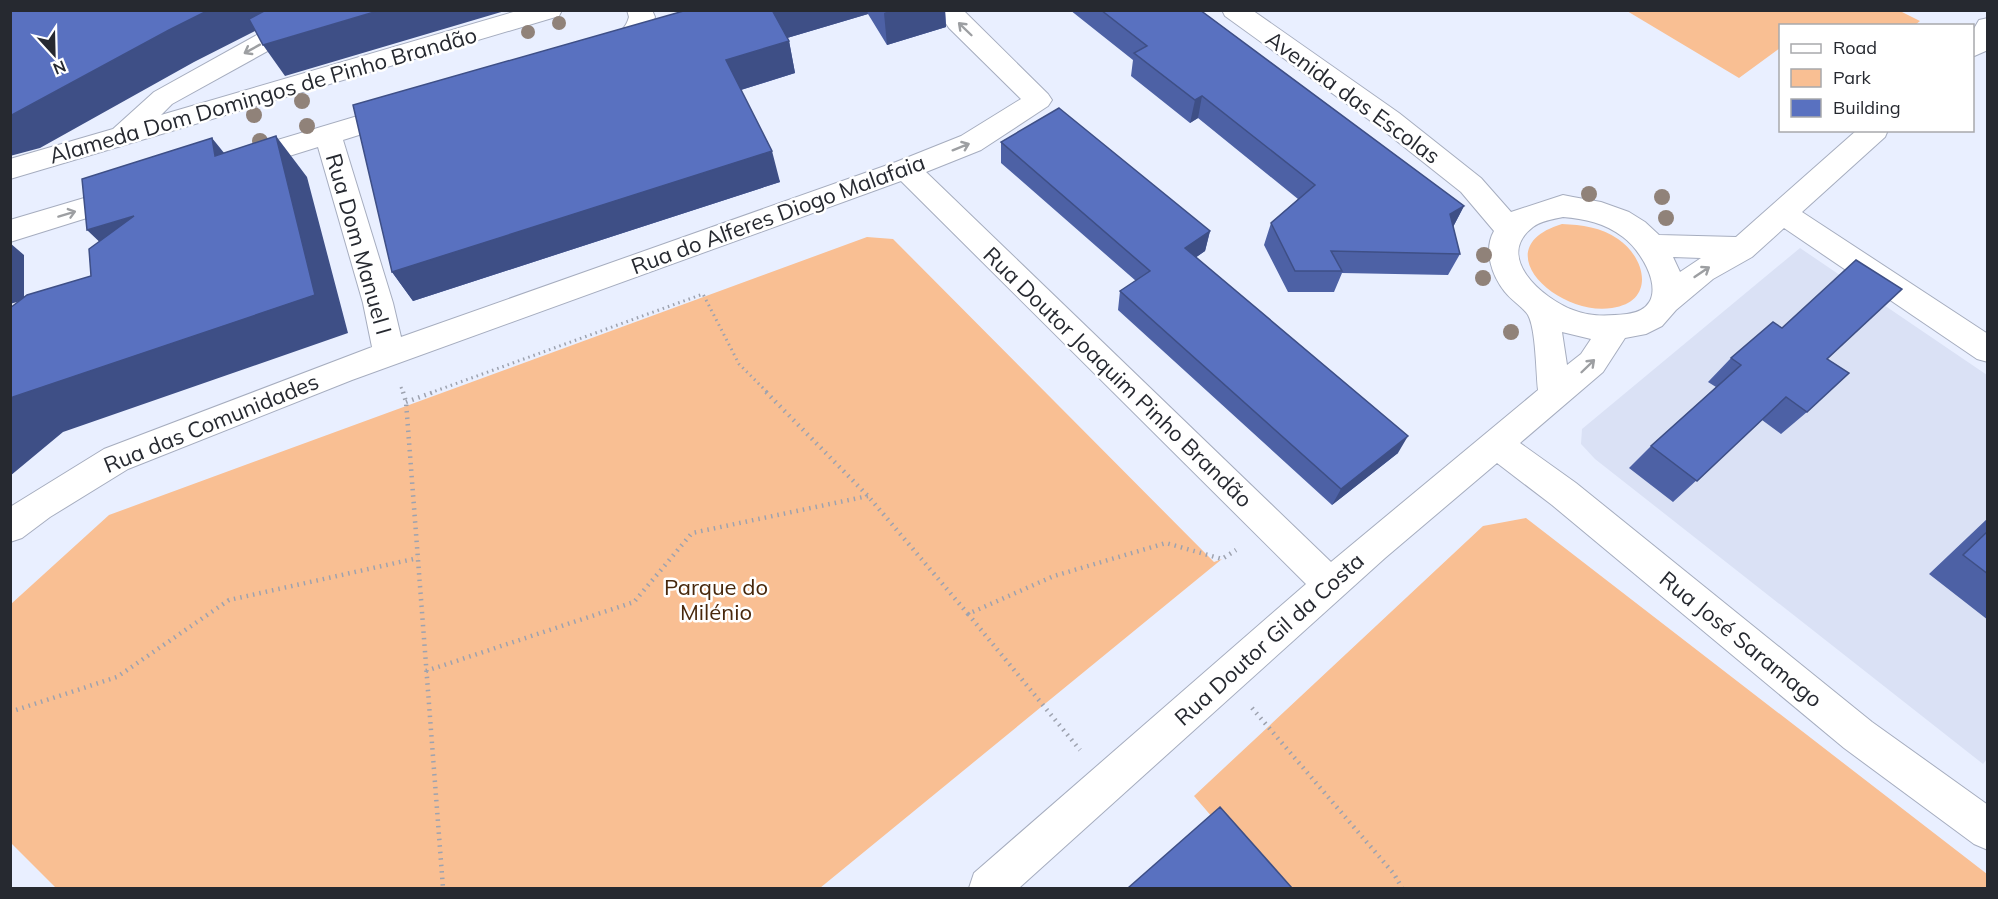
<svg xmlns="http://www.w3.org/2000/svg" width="1998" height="899" viewBox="0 0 1998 899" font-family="Mulish,sans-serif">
	<rect width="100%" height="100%" fill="#e9efff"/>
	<path fill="#dae1f5" d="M 1800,248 L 1987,375 L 1987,759 L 1983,764 L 1595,459 L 1581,444 L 1582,429 Z"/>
	<path fill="#f9bf93" d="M 1900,11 L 1920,21 L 1914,26 L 1780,26 L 1780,48 L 1739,78 L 1627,11 Z
		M 1562,224 C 1582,225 1601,227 1618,239 C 1647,259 1655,302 1612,308 C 1558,317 1483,248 1562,224 Z
		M 867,237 L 893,239 L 1214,562 L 1222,559 L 820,888 L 56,888 L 11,843 L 11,604 L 109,515 Z
		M 1526,518 L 1987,874 L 1987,888 L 1273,888 L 1194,796 L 1483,526 Z"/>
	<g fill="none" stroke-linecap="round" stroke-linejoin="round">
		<g stroke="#a6adbf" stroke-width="2">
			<path id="street" d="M 302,10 L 334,10 L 331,16 L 172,104 L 161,115 L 520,10 L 562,10 L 559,16 L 10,179 L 10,159 L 113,129 L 154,92 Z
				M 627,10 L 652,10 L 655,17 C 648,40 624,62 599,55 L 595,49 C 605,34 623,39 629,17 Z
				M 937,10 L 963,10 L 1048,94 L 1052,100 L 1048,106 L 981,150 L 926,172 L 1331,562 L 1538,390 C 1536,373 1536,329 1528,315 C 1523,307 1511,300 1505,292 C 1492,276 1483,250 1494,231 L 1461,192 L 1379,127 L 1225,16 L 1222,10 L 1252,10 L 1399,113 L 1481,178 L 1511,212 L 1563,195 L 1573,197 L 1601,202 L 1629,212 L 1645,222 L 1659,235 L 1736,237 L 1857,130 L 1888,130 L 1885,137 L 1802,212 L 1988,334 L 1988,362 L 1977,359 L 1784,228 L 1752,257 L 1713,279 L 1676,310 L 1662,326 L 1646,334 L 1625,338 L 1603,372 L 1520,443 L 1576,483 L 1872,722 L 1988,805 L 1988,850 L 1974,844 L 1844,748 L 1552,505 L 1497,463 L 1385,558 L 1019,888 L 969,888 L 974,873 L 1306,584 L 901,181 L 352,380 L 128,469 L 50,517 L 22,538 L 10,542 L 10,507 L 104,449 L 372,347 L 363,303 L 318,147 L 241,171 L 231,168 L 227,161 L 231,154 L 401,103 L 410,105 L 414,112 L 410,119 L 343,140 L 393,303 L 401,337 L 896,162 L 961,136 L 1021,99 L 949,28 ZM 1563,217 C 1585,219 1605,223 1623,237 C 1646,254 1674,308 1627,314 C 1608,316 1590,317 1573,310 C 1542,298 1494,257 1533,227 C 1540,221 1554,219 1563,217 ZM 1673,257 L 1701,258 L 1680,272 ZM 1562,332 L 1591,339 L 1581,354 L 1567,365 Z
				M 1988,18 L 1988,50 L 1972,57 L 1972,32 L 1979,20 Z
				M 128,185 L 138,188 L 142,195 L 138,202 L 10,242 L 10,220 Z"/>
		</g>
		<path stroke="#9da2af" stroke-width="3" stroke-dasharray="1.5 4" stroke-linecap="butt" d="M 401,387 L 403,393
			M 430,393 L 703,294 L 739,364 L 768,393"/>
		<path stroke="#9da2af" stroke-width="4.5" stroke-dasharray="1.5 5" stroke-linecap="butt" d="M 403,392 L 406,402 L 443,888
			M 766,392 L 868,496 L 968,614 L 1054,576 L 1166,543 L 1222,559 L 1236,550
			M 406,402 L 434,392
			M 968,614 L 1080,750
			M 426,671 L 634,602 L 692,533 L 868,496
			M 1252,708 L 1394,874 L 1402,888
			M 10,712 L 117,677 L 229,600 L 418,558"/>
		<use href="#street" fill="#fff" fill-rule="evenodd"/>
	</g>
	<g fill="#908279">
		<circle cx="559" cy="23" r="7"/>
		<circle cx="528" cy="32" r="7"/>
		<circle cx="302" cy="101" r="8"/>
		<circle cx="254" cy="115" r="8"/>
		<circle cx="307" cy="126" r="8"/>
		<circle cx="260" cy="141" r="8"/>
		<circle cx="1589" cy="194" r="8"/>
		<circle cx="1662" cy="197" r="8"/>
		<circle cx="1666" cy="218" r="8"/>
		<circle cx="1484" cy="255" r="8"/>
		<circle cx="1483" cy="278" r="8"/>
		<circle cx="1511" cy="332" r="8"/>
	</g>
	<path fill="#4d61a5" d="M 686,10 L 945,10 L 946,27 L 887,45 L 868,14 L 787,38 L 789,41 L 795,73 L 741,90 L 780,182 L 413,301 L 392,272 Z
		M 1070,10 L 1200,10 L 1464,206 L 1453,227 L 1460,254 L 1448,275 L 1342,273 L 1334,292 L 1288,292 L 1264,245 L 1271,223 L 1298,199 L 1198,118 L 1190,123 L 1131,76 L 1133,60 Z
		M 1001,142 L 1210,231 L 1205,251 L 1196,257 L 1398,453 L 1332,505 L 1118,310 L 1120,291 L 1136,281 L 1001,163 Z
		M 1731,358 L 1827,359 L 1807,412 L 1781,434 L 1762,420 L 1673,502 L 1629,468 L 1651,446 L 1716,387 L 1708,382 Z
		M 1988,518 L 1988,620 L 1929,574 Z"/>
	<path fill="#3e4f86" d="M 209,10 L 296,10 L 194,62 L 40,148 L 10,156 L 10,116 L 169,30 Z
		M 381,10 L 508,10 L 285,76 L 263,45 Z
		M 771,10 L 867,10 L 868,14 L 777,41 Z
		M 891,10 L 945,10 L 946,27 L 887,45 L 884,13 Z
		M 789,41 L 795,73 L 734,92 L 726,60 Z
		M 1202,96 L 1198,118 L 1190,123 L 1195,100 Z
		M 276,136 L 307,177 L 348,333 L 63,432 L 10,476 L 10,399 Z
		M 212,138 L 246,180 L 215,156 Z
		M 772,151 L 780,182 L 413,301 L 392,272 Z
		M 1464,206 L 1453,227 L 1450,214 Z
		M 134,216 L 128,269 L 87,230 Z
		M 1210,231 L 1205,251 L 1181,268 L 1185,248 Z
		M 10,243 L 24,255 L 24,300 L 10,304 Z
		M 1408,436 L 1398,453 L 1332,505 L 1341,489 Z"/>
	<path fill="#5971c0" stroke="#3e4f86" stroke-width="1.5" d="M 10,10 L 209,10 L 169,30 L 10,116 Z
		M 266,10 L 381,10 L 263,45 L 249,19 Z
		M 687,10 L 772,10 L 789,41 L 726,60 L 772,151 L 392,272 L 353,105 Z
		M 1101,10 L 1200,10 L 1464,206 L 1450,214 L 1460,254 L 1331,251 L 1342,271 L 1295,271 L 1271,223 L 1315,185 L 1202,96 L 1195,100 L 1134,53 L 1147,46 Z
		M 1059,108 L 1210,231 L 1185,248 L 1408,436 L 1341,489 L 1120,291 L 1150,271 L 1001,142 Z
		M 276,136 L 315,295 L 13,397 L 10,399 L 10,308 L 27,295 L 91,276 L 89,249 L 134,216 L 87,230 L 82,179 L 212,138 L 215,156 Z
		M 1856,260 L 1902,289 L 1827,359 L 1849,373 L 1807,412 L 1786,397 L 1697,481 L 1651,446 L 1741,365 L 1731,358 L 1773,322 L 1782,328 Z
		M 1988,531 L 1988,574 L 1963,555 Z
		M 1220,807 L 1292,888 L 1128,888 Z"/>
	<defs><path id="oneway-shaft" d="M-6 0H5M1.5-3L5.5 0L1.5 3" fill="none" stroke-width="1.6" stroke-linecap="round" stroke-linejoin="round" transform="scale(1.5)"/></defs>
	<g stroke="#9d9fa2">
		<use href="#oneway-shaft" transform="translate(965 29) rotate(-136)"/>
		<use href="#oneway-shaft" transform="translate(252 49) rotate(151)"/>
		<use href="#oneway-shaft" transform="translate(961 147) rotate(-22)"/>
		<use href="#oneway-shaft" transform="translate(67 214) rotate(-17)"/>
		<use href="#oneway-shaft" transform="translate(1702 272) rotate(-34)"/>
		<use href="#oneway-shaft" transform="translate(1588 366) rotate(-44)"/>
	</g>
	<g text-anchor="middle" stroke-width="5" stroke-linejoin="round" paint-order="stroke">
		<g font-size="22" fill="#262930" stroke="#fff">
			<text transform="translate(263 95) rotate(-16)" y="8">Alameda Dom Domingos de Pinho Brandão</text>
			<text transform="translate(1353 97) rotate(36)" y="8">Avenida das Escolas</text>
			<text transform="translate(778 214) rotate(-20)" y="8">Rua do Alferes Diogo Malafaia</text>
			<text transform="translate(359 244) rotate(74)" y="8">Rua Dom Manuel I</text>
			<text transform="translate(1118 377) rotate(44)" y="8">Rua Doutor Joaquim Pinho Brandão</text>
			<text transform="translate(211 423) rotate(-22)" y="8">Rua das Comunidades</text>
			<text transform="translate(1269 639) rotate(-42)" y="8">Rua Doutor Gil da Costa</text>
			<text transform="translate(1741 639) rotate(39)" y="8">Rua José Saramago</text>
		</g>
		<g font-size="22" fill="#48280c" stroke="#fff">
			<text x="716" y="595">Parque do<tspan x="716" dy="25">Milénio</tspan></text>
		</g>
	</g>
	<rect width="1998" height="899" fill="none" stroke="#262930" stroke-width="24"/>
	<rect x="1779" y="24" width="195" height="108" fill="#ffffff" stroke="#a8a9ac" stroke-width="1.5"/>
	<rect x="1791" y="44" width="30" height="9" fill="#ffffff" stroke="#a8a9ac" stroke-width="1.5"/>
	<text x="1833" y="54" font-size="18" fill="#262930">Road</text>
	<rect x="1791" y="69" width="30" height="18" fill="#f9bf93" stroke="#a8a9ac" stroke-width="1.5"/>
	<text x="1833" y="84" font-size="18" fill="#262930">Park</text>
	<rect x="1791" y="99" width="30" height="18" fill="#5971c0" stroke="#a8a9ac" stroke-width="1.5"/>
	<text x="1833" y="114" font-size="18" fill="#262930">Building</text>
	<g transform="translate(54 54) rotate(158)" stroke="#ffffff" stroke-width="4.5" paint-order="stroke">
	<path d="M0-4.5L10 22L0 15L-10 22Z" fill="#262930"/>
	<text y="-9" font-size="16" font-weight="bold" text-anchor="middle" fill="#262930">N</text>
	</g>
</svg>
